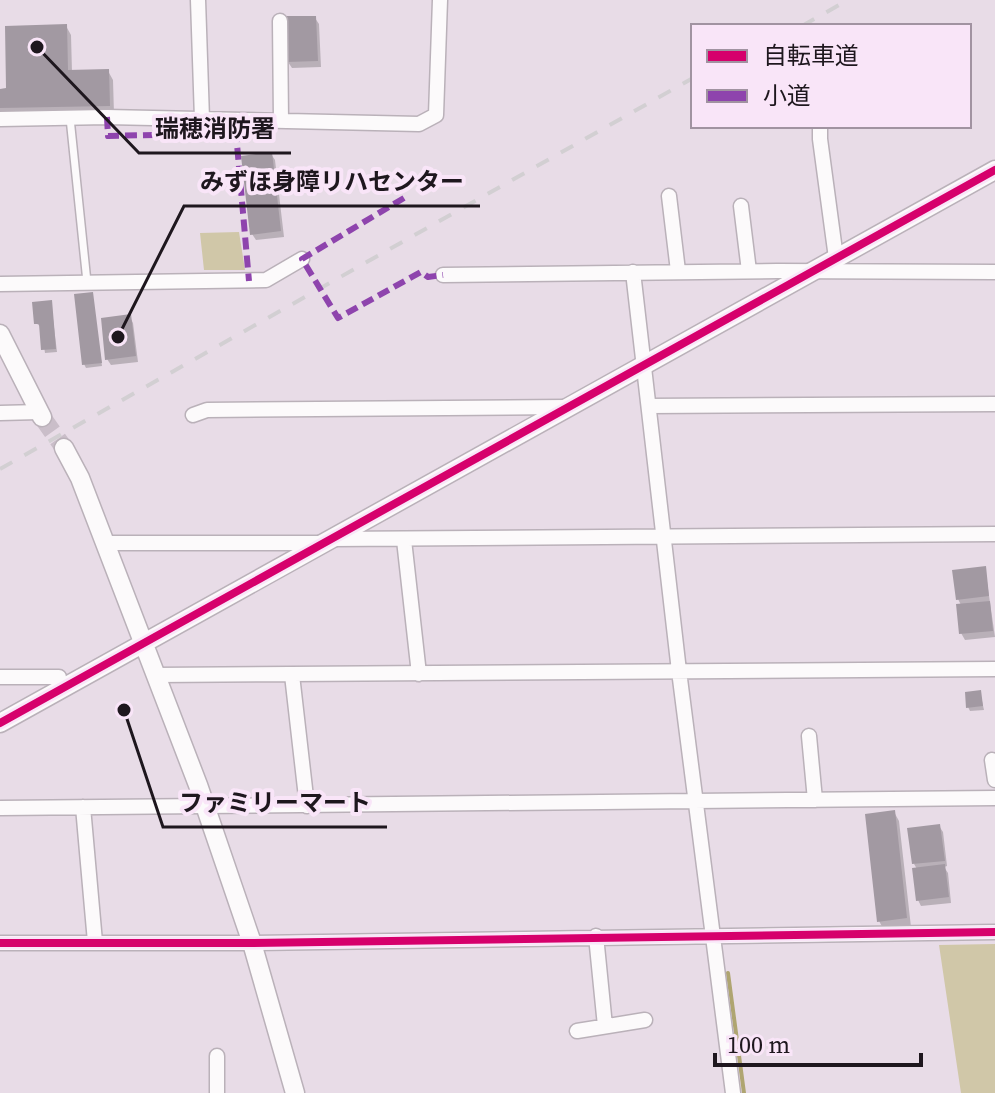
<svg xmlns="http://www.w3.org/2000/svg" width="995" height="1093" viewBox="0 0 995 1093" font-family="'Source Serif 4','Noto Sans JP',serif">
	<rect width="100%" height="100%" fill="#e8dce7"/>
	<path fill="#d0c7a8" d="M 239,232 L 245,270 L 204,270 L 200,233 Z
		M 995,944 L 995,1093 L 961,1093 L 939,945 Z"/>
	<path fill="#0003" d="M 315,18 L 319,24 L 321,67 L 292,68 L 288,62 Z
		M 66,26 L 71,35 L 72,72 L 108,71 L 113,80 L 114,114 L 0,116 L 0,91 L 8,90 Z
		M 271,154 L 275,160 L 284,237 L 256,240 L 252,234 Z
		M 92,294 L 102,366 L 86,368 L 84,364 Z
		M 51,302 L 57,352 L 45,353 L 41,327 L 36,323 Z
		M 130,317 L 133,323 L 138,362 L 111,365 L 107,359 Z
		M 985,568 L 995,637 L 965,640 L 961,633 L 961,605 L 958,599 Z
		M 980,692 L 984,710 L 970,711 L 968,707 Z
		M 894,812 L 899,821 L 911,927 L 884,930 L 879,921 Z
		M 939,826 L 943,832 L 947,866 L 944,867 L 948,873 L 951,903 L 921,906 L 918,900 L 917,869 L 914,864 Z"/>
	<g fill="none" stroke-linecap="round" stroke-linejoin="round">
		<path stroke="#afa571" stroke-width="4" d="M 728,973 L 744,1093"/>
	</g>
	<path fill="#a299a2" d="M 284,16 L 316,16 L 318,61 L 286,62 Z
		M 67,24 L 68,70 L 109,69 L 110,106 L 0,108 L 0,89 L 6,88 L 5,26 Z
		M 272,152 L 281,231 L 250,235 L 241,156 Z
		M 93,292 L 102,363 L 82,365 L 74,294 Z
		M 52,300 L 56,349 L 41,350 L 39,324 L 34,324 L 32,302 Z
		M 131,314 L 136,356 L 105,360 L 101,318 Z
		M 986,566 L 989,596 L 956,600 L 952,570 Z
		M 990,601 L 993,631 L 959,634 L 956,604 Z
		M 981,690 L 983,706 L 966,708 L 965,692 Z
		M 895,810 L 907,918 L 877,922 L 865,814 Z
		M 940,824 L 945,861 L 912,864 L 907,828 Z
		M 945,864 L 949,897 L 916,901 L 912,868 Z"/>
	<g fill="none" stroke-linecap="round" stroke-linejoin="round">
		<path stroke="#cabec9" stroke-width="18" stroke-dasharray="18 9" stroke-linecap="butt" d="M 42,417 L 64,448"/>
		<g stroke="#bab1b9" stroke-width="10">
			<path id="lane" d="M 70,118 L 87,282"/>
		</g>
		<g stroke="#bab1b9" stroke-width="17">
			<path id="street" d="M 198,0 L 202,119
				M 280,21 L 281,121
				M 0,119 L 107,117 L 419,124 L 436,115 L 440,0
				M 820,126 L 820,139 L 836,258
				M 669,196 L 678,271
				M 741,206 L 749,271
				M 633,272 L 679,671 L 733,1093
				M 443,275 L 777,271 L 995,272
				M 0,284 L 266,280 L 302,259
				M 649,406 L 995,404
				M 0,413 L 39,412
				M 193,415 L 207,410 L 566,407
				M 333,539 L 995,534
				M 404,540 L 419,674
				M 106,543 L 321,543
				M 156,675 L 995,669
				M 292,675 L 307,806
				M 0,677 L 59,677
				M 809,736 L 815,800
				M 992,760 L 995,780
				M 83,807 L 95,942
				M 0,808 L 995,798
				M 596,936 L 605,1026
				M 0,943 L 252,943 L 995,932
				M 577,1031 L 645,1020
				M 217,1093 L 217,1056"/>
		</g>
		<g stroke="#bab1b9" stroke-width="21">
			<path id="secondary" d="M 0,334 L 42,417
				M 64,448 L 80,478 L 198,785 L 252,943 L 295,1093
				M 0,723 L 995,170"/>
		</g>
		<use href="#lane" stroke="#fcfafb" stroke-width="7"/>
		<use href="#street" stroke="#fcfafb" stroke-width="14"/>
		<use href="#secondary" stroke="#fcfafb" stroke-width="18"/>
		<path stroke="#d2cfd2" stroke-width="4" stroke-dasharray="14 14" stroke-linecap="butt" d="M 802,26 L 848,0
			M 0,469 L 693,78"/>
		<path stroke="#8e44ad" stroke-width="6" stroke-dasharray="12 6" stroke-linecap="butt" d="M 107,117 L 108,136 L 236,133 L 249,281
			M 404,198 L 302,259 L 338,318 L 421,272 L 428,277 L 443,275"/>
		<g stroke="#f9e5f8" stroke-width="13">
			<path id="cycleway" d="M 0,723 L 995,170
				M 0,943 L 252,943 L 995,932"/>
		</g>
		<use href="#cycleway" stroke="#d6006c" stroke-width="8"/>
	</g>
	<path fill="none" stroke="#1e171e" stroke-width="3" d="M37 47L139 153H291M118 337L184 206H480M124 710L163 827H387"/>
	<g fill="#1e171e" stroke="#f9e5f8" stroke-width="3">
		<circle cx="37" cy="47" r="8"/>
		<circle cx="118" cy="337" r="8"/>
		<circle cx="124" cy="710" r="8"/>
	</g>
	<g font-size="24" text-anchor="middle" font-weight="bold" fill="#1e171e" stroke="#f9e5f8" stroke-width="8" stroke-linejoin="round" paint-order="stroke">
		<text x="215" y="137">瑞穂消防署</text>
		<text x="332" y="190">みずほ身障リハセンター</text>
		<text x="275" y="811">ファミリーマート</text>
	</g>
	<rect x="691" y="24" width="280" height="104" fill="#f9e5f8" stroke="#a193a1" stroke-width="2"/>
	<rect x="707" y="50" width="40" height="12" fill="#d6006c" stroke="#a193a1" stroke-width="2"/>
	<text x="763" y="64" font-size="24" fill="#1e171e">自転車道</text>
	<rect x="707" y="90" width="40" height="12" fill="#8e44ad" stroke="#a193a1" stroke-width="2"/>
	<text x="763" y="104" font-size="24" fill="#1e171e">小道</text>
	<path d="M715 1053v12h206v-12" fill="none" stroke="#1e171e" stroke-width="4"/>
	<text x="727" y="1053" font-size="24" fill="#1e171e" stroke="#f9e5f8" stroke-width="6" paint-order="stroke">100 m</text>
</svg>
